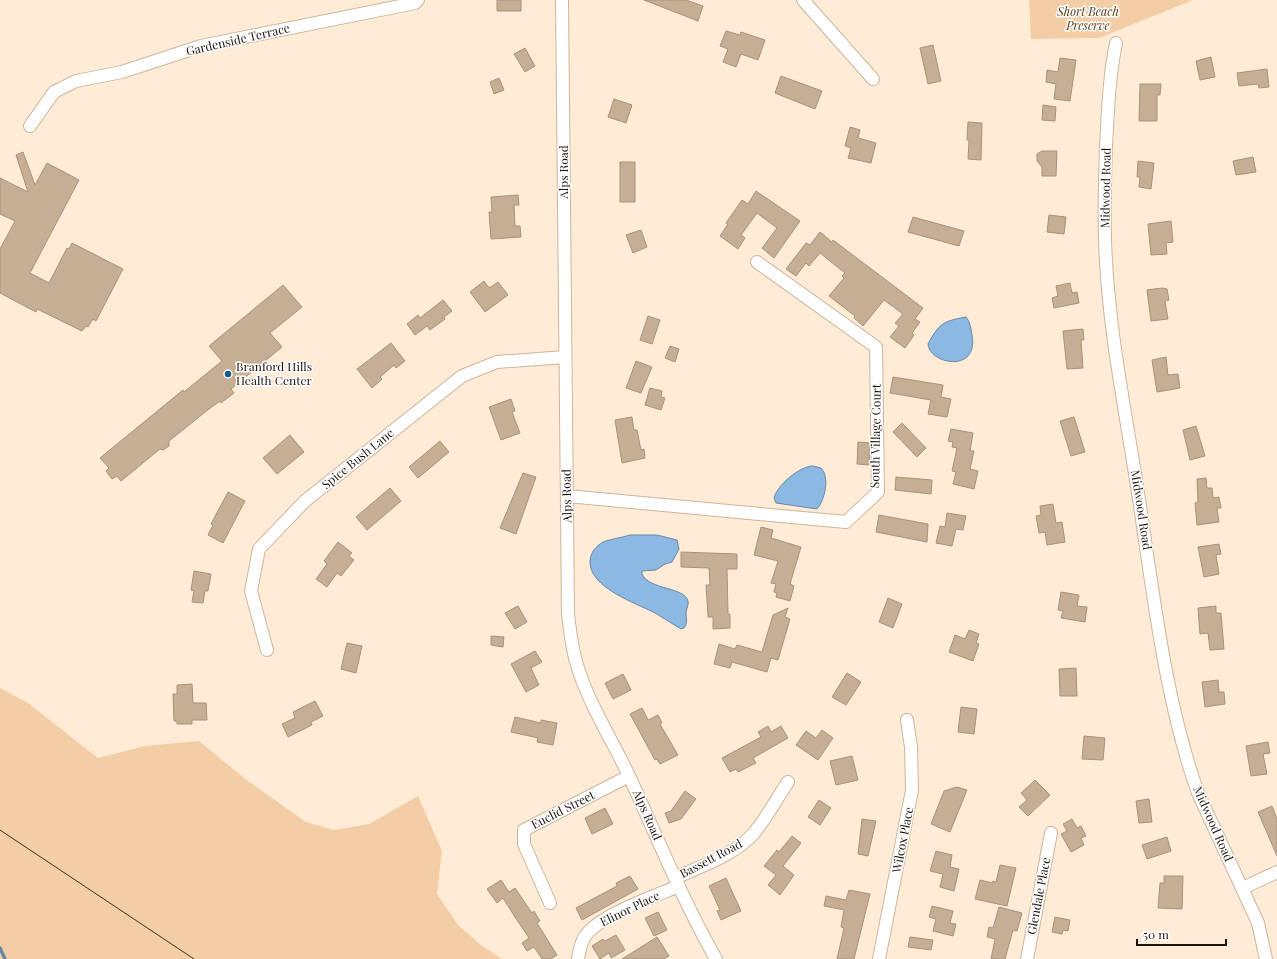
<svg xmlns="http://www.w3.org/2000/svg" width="1277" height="959" viewBox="0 0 1277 959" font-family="'Playfair Display',serif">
	<rect width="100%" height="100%" fill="#ffebd6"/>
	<path fill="#f2cda6" d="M 1029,0 L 1193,0 L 1099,38 L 1031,39 Z
		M 0,688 L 28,703 L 98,758 L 145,746 L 199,741 L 248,781 L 306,822 L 334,830 L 369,824 L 418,796 L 442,851 L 437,894 L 458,925 L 481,945 L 502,959 L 0,959 Z"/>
	<path fill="#8cb9e4" stroke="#6a88a3" d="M 966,317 C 970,322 971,328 972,335 C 979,374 929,364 928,344 C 939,323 944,321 966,317 Z
		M 813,466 L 821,468 C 830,477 825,500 817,509 L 776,503 L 774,498 C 777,485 800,466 813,466 Z
		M 630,535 L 657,535 L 677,540 L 679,549 L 672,562 L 665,564 L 656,570 L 642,571 L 642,574 C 649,590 685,587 688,601 C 689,605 686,609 686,613 C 686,619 688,623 684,628 L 681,629 C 672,624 664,618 655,613 C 636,603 589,588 590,561 C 591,552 595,547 603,542 C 607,540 624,537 630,535 Z"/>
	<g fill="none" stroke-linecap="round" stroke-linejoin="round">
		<path stroke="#6a88a3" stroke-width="3.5" d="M 0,948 L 5,959"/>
	</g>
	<path fill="#c6ae95" stroke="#a79178" d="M 497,0 L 521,0 L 521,11 L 497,11 Z
		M 644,0 L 686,0 L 703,6 L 698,21 Z
		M 726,31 L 740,35 L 741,32 L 765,40 L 758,60 L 741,54 L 736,67 L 723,62 L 728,49 L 720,46 Z
		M 933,45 L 941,81 L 928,84 L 920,48 Z
		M 525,48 L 535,66 L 525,72 L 514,54 Z
		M 1211,57 L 1215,77 L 1200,80 L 1196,61 Z
		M 1060,58 L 1076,60 L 1070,101 L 1054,99 L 1056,84 L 1046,82 L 1047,70 L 1058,72 Z
		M 1267,69 L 1269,87 L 1259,88 L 1258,84 L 1239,86 L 1237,73 Z
		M 781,76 L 822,91 L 815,109 L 775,93 Z
		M 499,78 L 504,90 L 494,94 L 490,82 Z
		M 1140,84 L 1161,84 L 1160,95 L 1157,95 L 1157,121 L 1139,121 Z
		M 614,99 L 632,105 L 626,123 L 608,117 Z
		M 1043,105 L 1056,107 L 1055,121 L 1042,120 Z
		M 968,122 L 982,123 L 981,160 L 968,159 L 969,140 L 967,140 Z
		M 850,127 L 860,130 L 858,138 L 876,143 L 871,163 L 848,158 L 851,148 L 845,146 Z
		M 1042,151 L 1057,151 L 1056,176 L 1042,176 L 1042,167 L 1037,161 L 1037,154 Z
		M 23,152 L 35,185 L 47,163 L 79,180 L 30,273 L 49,283 L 67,248 L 69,249 L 72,243 L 123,269 L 96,321 L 93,319 L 88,327 L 86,326 L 82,331 L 37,309 L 36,312 L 0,293 L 0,249 L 15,221 L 0,214 L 0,178 L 28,192 L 16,155 Z
		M 1253,157 L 1256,172 L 1236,175 L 1233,161 Z
		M 1138,161 L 1154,163 L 1151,189 L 1139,187 L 1140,177 L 1137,177 Z
		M 620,162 L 635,162 L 635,202 L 620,202 Z
		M 756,191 L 800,221 L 774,258 L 762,248 L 777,228 L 757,213 L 741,235 L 745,238 L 738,249 L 720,236 L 728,224 L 726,223 L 742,200 L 748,204 Z
		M 518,195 L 519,205 L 514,205 L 515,226 L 520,226 L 521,237 L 491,239 L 489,212 L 492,212 L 491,197 Z
		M 1049,215 L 1066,217 L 1064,234 L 1047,232 Z
		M 913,217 L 964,231 L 959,246 L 908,232 Z
		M 1171,221 L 1173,242 L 1166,243 L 1167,254 L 1151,255 L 1148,224 Z
		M 641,230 L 647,247 L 633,253 L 626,235 Z
		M 820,232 L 832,242 L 833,240 L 923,308 L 915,319 L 920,322 L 912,333 L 914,335 L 905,348 L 890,337 L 899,326 L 895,323 L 903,314 L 884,300 L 863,326 L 854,318 L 855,316 L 829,296 L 844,278 L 842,276 L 845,273 L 820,253 L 809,266 L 806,263 L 796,276 L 786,269 L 806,243 L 810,245 Z
		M 484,281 L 489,288 L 498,282 L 508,295 L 485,312 L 470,292 Z
		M 1070,283 L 1072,293 L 1077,292 L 1079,303 L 1054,308 L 1052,298 L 1058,296 L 1056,286 Z
		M 283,285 L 302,307 L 270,333 L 282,347 L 231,389 L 234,393 L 221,403 L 220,401 L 209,409 L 169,441 L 169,446 L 163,450 L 160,449 L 121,481 L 117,476 L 112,479 L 106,471 L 109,468 L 100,458 L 183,390 L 184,392 L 222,361 L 209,346 Z
		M 1162,288 L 1167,289 L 1169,300 L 1165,301 L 1168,319 L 1151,321 L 1147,290 Z
		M 443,300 L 452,311 L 444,317 L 445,319 L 430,330 L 427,326 L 415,335 L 407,324 L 418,315 L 420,318 Z
		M 648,316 L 660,320 L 652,344 L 640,340 Z
		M 1083,329 L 1084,340 L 1081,340 L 1083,368 L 1067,369 L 1063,331 Z
		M 391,343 L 405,361 L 396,368 L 394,365 L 380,377 L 382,379 L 372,388 L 357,369 Z
		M 670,346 L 679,349 L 675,362 L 665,358 Z
		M 1166,357 L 1168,375 L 1178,374 L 1180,388 L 1157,392 L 1152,360 Z
		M 636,361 L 652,367 L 641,393 L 626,388 Z
		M 893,377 L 943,385 L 941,397 L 951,399 L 947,417 L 928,414 L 931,400 L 890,393 Z
		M 650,388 L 662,391 L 661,397 L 665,398 L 661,410 L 645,405 Z
		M 511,399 L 515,411 L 512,412 L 520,433 L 501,440 L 489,407 Z
		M 632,417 L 634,430 L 637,430 L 641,450 L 644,449 L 645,458 L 622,463 L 615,420 Z
		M 1074,417 L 1085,452 L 1071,456 L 1060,421 Z
		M 902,423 L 926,448 L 917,457 L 893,432 Z
		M 1196,426 L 1205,456 L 1190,460 L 1183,430 Z
		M 951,429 L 973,433 L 970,451 L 974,451 L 970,469 L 978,471 L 974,489 L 953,484 L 956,472 L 952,471 L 957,448 L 952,447 L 953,442 L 948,441 Z
		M 290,435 L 304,452 L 277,474 L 263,458 Z
		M 440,441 L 449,452 L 418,478 L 409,467 Z
		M 858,442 L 870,443 L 869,465 L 857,464 Z
		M 523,473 L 536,477 L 516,534 L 500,528 Z
		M 896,477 L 932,480 L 931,494 L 895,490 Z
		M 1206,478 L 1207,488 L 1212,488 L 1213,498 L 1219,497 L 1221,508 L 1217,508 L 1219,522 L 1197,525 L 1195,503 L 1198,502 L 1197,479 Z
		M 390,488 L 401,501 L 367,530 L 356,517 Z
		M 228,492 L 245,501 L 223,543 L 208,535 L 213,525 L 211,524 Z
		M 1053,504 L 1056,523 L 1062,522 L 1065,542 L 1047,545 L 1045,532 L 1039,533 L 1036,516 L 1041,515 L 1040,506 Z
		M 947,513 L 966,516 L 963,530 L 956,529 L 952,546 L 936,543 L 940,526 L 945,527 Z
		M 879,515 L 928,524 L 927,542 L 876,532 Z
		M 761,527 L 773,530 L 771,538 L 801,547 L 790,584 L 794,586 L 790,601 L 776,597 L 777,593 L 774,592 L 776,584 L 771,583 L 778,561 L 754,555 Z
		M 338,542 L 352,553 L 349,556 L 354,560 L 341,576 L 337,573 L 327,587 L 316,579 L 327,564 L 324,561 Z
		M 1219,544 L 1221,554 L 1216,555 L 1219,574 L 1204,577 L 1198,547 Z
		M 681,552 L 737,554 L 737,569 L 727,569 L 728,614 L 730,614 L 730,628 L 713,629 L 713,617 L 708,617 L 706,585 L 710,585 L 709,568 L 681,567 Z
		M 194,571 L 211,574 L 208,591 L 205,591 L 203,603 L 192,602 L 194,591 L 191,590 Z
		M 1061,592 L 1079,595 L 1077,606 L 1087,607 L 1085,622 L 1061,618 L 1063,611 L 1058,610 Z
		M 888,598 L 902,604 L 893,628 L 879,622 Z
		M 518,606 L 527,622 L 515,629 L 505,613 Z
		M 1216,606 L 1216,613 L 1221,613 L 1224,649 L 1210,650 L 1208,633 L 1200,634 L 1198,608 Z
		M 788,608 L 785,617 L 790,619 L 778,660 L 771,658 L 767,672 L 732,662 L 730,668 L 714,664 L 719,644 L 735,649 L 737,645 L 762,652 L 773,615 Z
		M 969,630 L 979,634 L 976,643 L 979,644 L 973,661 L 949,652 L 955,635 L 965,639 Z
		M 491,636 L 504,637 L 503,647 L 491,645 Z
		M 347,643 L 362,646 L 356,673 L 341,669 Z
		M 535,651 L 542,662 L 531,668 L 539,685 L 526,692 L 511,664 Z
		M 1076,668 L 1077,696 L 1060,696 L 1059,669 Z
		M 847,673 L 861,682 L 846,705 L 832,697 Z
		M 623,674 L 631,690 L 613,699 L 605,683 Z
		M 1218,680 L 1219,692 L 1224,692 L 1225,704 L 1205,707 L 1202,682 Z
		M 192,684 L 193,703 L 206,703 L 207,720 L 192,720 L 192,724 L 177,724 L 177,721 L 174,721 L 173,694 L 177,694 L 177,685 Z
		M 315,701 L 323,716 L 311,722 L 312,725 L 288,737 L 282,724 L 295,718 L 293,712 Z
		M 961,707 L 977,709 L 974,734 L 958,732 Z
		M 642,708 L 648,720 L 658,715 L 662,723 L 660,724 L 678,755 L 660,764 L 657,759 L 655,760 L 630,714 Z
		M 515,717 L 541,723 L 541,720 L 557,723 L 553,745 L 537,742 L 538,738 L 511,732 Z
		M 768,726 L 771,732 L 781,726 L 788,738 L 753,758 L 756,763 L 738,772 L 736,769 L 730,772 L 722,758 L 761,737 L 758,732 Z
		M 822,730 L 833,738 L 818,760 L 796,745 L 806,731 L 816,738 Z
		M 1084,736 L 1105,738 L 1103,760 L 1082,759 Z
		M 1268,742 L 1270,753 L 1263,754 L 1267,774 L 1251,776 L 1246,746 Z
		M 852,756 L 858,780 L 836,785 L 830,761 Z
		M 1035,780 L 1050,795 L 1028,816 L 1019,807 L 1027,800 L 1021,793 Z
		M 957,787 L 967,790 L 950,832 L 931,824 L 944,791 Z
		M 685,791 L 696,799 L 681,819 L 669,823 L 665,813 L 671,811 Z
		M 1149,799 L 1152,822 L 1139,823 L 1136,801 Z
		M 819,800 L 831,808 L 820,825 L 808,817 Z
		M 1272,806 L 1277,819 L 1277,856 L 1258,812 Z
		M 605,808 L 613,824 L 592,834 L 585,818 Z
		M 862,819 L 876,821 L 868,856 L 858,854 Z
		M 1072,819 L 1077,828 L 1081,826 L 1086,836 L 1081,838 L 1084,845 L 1071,852 L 1061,834 L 1067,831 L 1063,824 Z
		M 792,836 L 801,843 L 783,866 L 794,875 L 780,895 L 768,885 L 776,875 L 764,866 L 777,850 L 779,852 Z
		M 1167,837 L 1171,851 L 1147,859 L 1142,845 Z
		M 936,851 L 952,855 L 950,867 L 959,869 L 954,891 L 940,887 L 943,874 L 930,871 Z
		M 1000,865 L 1016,868 L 1007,906 L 975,899 L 980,880 L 992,883 L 993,881 L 996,882 Z
		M 630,876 L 638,889 L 582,920 L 576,908 L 617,886 L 616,883 Z
		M 1164,876 L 1183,876 L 1182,909 L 1158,908 L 1160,883 L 1164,883 Z
		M 726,878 L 741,911 L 721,920 L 717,911 L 720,910 L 709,886 Z
		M 501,880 L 509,892 L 515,888 L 532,913 L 534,911 L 540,921 L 537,923 L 557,955 L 551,959 L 542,959 L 534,947 L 527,951 L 522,943 L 529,938 L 515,917 L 503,898 L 497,903 L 487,889 Z
		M 849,890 L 870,894 L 854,959 L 837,959 L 844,928 L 841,927 L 844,910 L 824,906 L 826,896 L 846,900 Z
		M 932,906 L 953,911 L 950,923 L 956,924 L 953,936 L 933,931 L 936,919 L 929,917 Z
		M 999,907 L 1022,913 L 1017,931 L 1013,930 L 1005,959 L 991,959 L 995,939 L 987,937 L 989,927 L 993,928 Z
		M 658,912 L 667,930 L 654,936 L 645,918 Z
		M 1055,917 L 1070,920 L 1068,931 L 1063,930 L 1062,934 L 1052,932 Z
		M 616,935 L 625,950 L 611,958 L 609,953 L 600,959 L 592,946 L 603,939 L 605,941 Z
		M 657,937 L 669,956 L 664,959 L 622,959 Z
		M 910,937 L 933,940 L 931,950 L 908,947 Z"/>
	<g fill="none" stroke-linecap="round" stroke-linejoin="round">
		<g stroke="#ccb59c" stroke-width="14">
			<path id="minor" d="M 562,0 L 568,614 C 570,632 572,649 577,665 C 589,705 613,741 630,778 C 658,839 683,901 716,959
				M 803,0 L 873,79
				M 1116,43 C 1109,77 1108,111 1106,146 C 1105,176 1104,207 1105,237 C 1107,327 1127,417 1140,506 C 1154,600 1166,703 1198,793 L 1258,923 L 1266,959
				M 30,126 L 54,92 L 76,81 L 122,72 L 201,46 L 415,3 L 418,0
				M 567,496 L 846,522 L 878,492 L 876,347 L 757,262
				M 267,650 L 251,591 L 259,549 L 305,501 L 462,376 L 497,362 L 565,357
				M 675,878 C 701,866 735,855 754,833 C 767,817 777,798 788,782
				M 1243,888 L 1277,872
				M 550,903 L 524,844 L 524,830 L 629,776
				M 578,959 C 579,952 580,945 584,938 C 596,916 655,896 679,886
				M 879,959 L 912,790 L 911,747 L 907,720
				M 1027,959 L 1051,833"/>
		</g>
		<use href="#minor" stroke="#fff" stroke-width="12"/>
		<path stroke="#393025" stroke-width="1" d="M 0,830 L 194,959"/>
	</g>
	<circle fill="#185a8f" stroke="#fff" stroke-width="1.5" cx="228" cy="374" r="4"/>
	<g text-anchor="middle" stroke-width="3" stroke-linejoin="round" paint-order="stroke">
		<g font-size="12" font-style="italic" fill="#583b16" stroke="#fff">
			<text x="1088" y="16">Short Beach<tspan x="1088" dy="14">Preserve</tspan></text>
		</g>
		<g font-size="12" fill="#1c140b" stroke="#fff">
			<text transform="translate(238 40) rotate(-13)" y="4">Gardenside Terrace</text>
			<text transform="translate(564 172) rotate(-90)" y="4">Alps Road</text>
			<text transform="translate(1106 188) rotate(-89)" y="4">Midwood Road</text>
			<text transform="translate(876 436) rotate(-89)" y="4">South Village Court</text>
			<text transform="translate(358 459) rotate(-39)" y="4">Spice Bush Lane</text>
			<text transform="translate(567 496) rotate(-91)" y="4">Alps Road</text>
			<text transform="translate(1141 510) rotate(81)" y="4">Midwood Road</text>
			<text transform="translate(563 810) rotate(-27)" y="4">Euclid Street</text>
			<text transform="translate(647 815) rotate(66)" y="4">Alps Road</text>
			<text transform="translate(1213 824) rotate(66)" y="4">Midwood Road</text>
			<text transform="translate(903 840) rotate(-79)" y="4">Wilcox Place</text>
			<text transform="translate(711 859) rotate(-28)" y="4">Bassett Road</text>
			<text transform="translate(1039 896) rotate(-79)" y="4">Glendale Place</text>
			<text transform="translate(630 909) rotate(-26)" y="4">Elinor Place</text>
		</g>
		<g font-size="12" fill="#1c140b" stroke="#fff" text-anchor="start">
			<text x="236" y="371">Branford Hills<tspan x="236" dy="14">Health Center</tspan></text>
		</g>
	</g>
	<path d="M1137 939v6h89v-6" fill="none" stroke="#1c140b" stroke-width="2"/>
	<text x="1143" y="939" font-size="12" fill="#1c140b" stroke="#ffffff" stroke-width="3" paint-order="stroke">50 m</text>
</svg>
